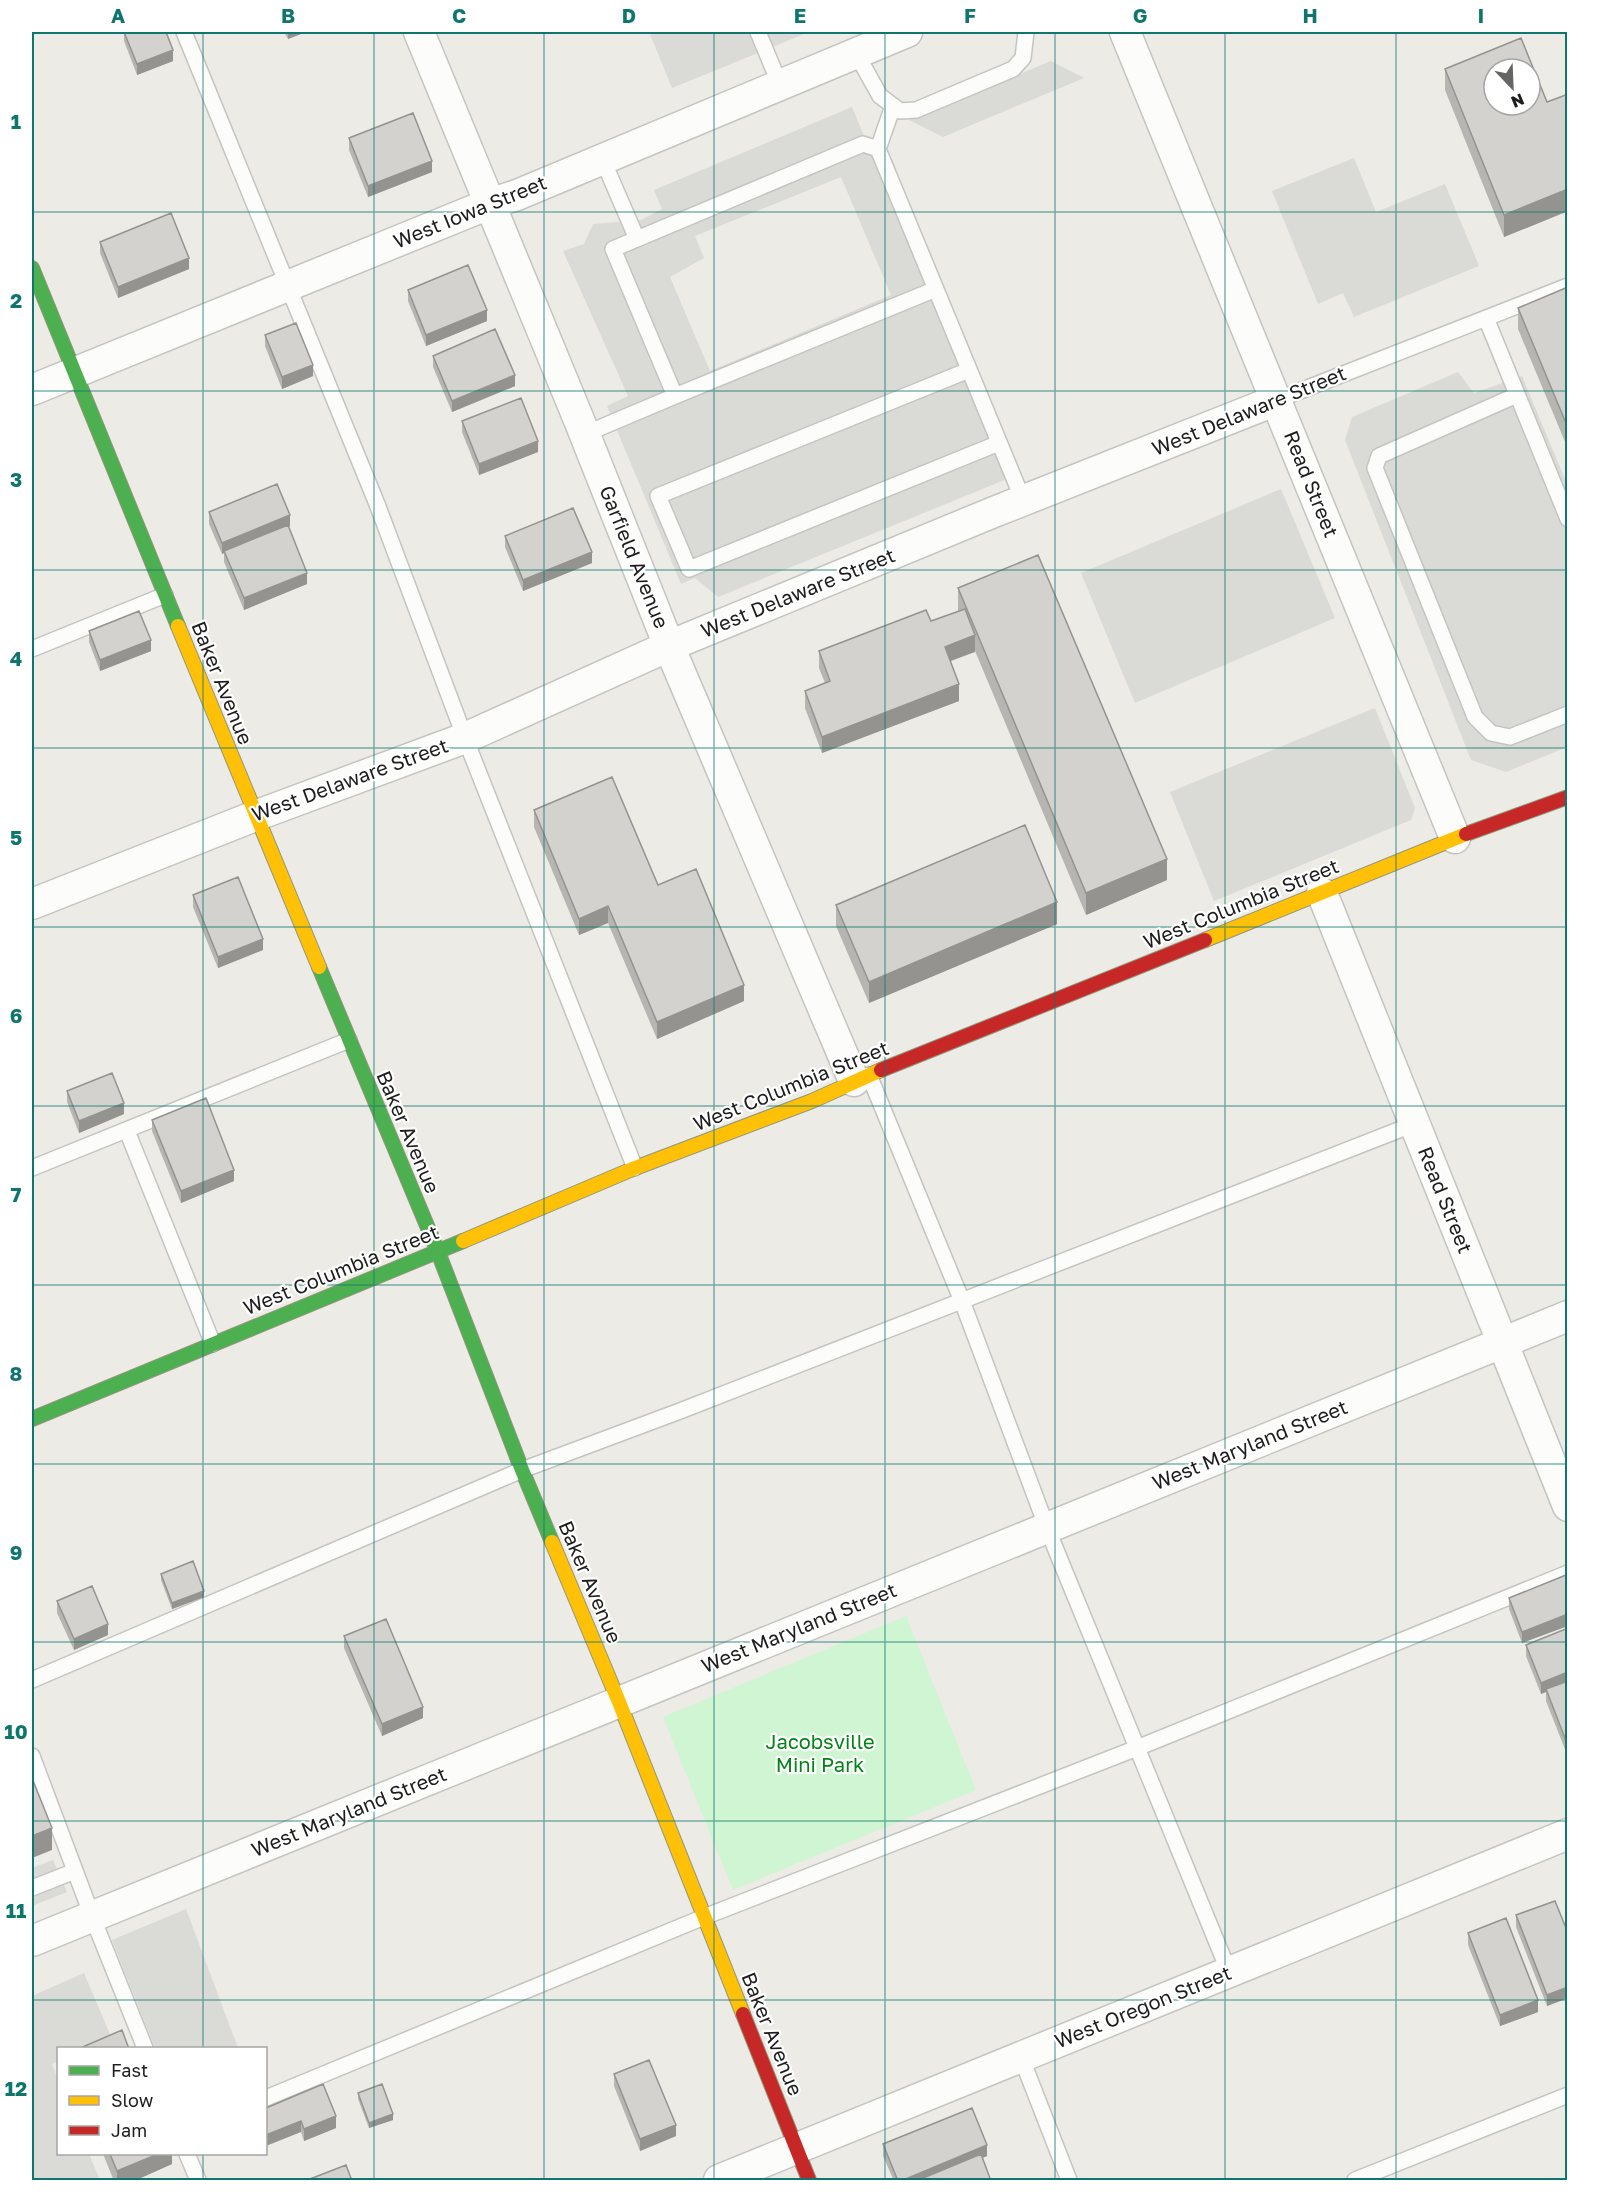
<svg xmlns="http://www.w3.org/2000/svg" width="1599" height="2212" viewBox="0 0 1599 2212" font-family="'Golos Text',sans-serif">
	<rect width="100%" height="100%" fill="#ecebe5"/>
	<path fill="#d0f5d3" d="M 906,1616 L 976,1790 L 733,1890 L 663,1717 Z"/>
	<path fill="#dadad7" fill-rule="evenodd" d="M 649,32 L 809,32 L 672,88 Z
		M 1051,61 L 1084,78 L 943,137 L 909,120 Z
		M 852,107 L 1007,479 L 718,597 L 695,578 L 681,584 L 607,406 L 628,396 L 563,251 L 584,244 L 593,224 L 641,220 L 662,209 L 654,190 ZM 841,177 L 891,295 L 710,371 L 670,277 L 704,258 L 695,236 Z
		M 1354,158 L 1376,212 L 1445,184 L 1479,266 L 1354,317 L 1343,293 L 1318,304 L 1272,191 Z
		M 1458,372 L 1474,393 L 1522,376 L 1567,484 L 1567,747 L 1506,772 L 1471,760 L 1345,440 L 1352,417 Z
		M 1281,489 L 1335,618 L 1135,703 L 1081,573 Z
		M 1375,708 L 1415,808 L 1411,820 L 1214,901 L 1170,792 Z
		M 53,1860 L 67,1892 L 32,1906 L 32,1868 Z
		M 186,1909 L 238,2048 L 155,2048 L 112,1940 Z
		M 84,1973 L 112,2039 L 89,2048 L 58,2048 L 58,2061 L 52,2064 L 58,2080 L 58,2154 L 89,2154 L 100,2180 L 32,2180 L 32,1996 Z"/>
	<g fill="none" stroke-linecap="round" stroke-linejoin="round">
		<g stroke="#c4c4c1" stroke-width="18">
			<path id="lane" d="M 184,32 L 377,504 L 465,738 L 635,1168
				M 758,32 L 780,85
				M 856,53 L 880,96 L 900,111 L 916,110 L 1013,69 L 1023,58 L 1026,32
				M 878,149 L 893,106
				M 602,158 L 637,239
				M 936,289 L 675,396 L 613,249 L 863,144 L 878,149 L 1023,500
				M 1486,318 L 1568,519
				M 969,370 L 658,496 L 689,569 L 999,443
				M 1517,395 L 1379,456 L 1375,468 L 1475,717 L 1491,733 L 1510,737 L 1568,714
				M 1277,400 L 1568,286
				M 585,434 L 675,396
				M 32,649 L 165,595
				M 869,1075 L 962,1301 L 1047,1528 L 1229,1972
				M 127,1131 L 213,1344
				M 32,1168 L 349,1040
				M 32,1680 L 522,1470 L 680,1411 L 1414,1124
				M 32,1756 L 92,1916 L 145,2048
				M 32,1888 L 75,1871
				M 1021,2057 L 1069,2180
				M 266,2098 L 704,1917 L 1137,1748 L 1568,1573
				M 187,2154 L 198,2180
				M 1355,2180 L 1568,2095"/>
		</g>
		<g stroke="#c4c4c1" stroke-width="33">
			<path id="street" d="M 419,32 L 579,420 L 669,646 L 854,1081
				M 1125,32 L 1455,838
				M 32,390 L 489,204 L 517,195 L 907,32
				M 1322,893 L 1568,1506
				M 32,904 L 255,816 L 465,738 L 669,646 L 994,512 L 1277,400
				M 32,1941 L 1568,1316
				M 719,2180 L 1568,1834"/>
		</g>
		<g stroke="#92967c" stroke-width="16">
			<path id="fast" d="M 32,268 L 178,626
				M 319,967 L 438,1252 L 522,1470 L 552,1542
				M 32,1419 L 463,1241"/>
		</g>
		<g stroke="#92967c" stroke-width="16">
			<path id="slow" d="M 178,626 L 319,967
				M 1205,940 L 1466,834
				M 463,1241 L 635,1168 L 812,1101 L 881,1070
				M 552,1542 L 619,1702 L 743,2014"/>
		</g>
		<g stroke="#92967c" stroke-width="16">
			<path id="jam" d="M 1466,834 L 1568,797
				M 881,1070 L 1205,940
				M 743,2014 L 809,2180"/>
		</g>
		<use href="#lane" stroke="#fcfcfb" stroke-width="15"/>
		<use href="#street" stroke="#fcfcfb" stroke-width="30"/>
		<use href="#fast" stroke="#4caf50" stroke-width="14"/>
		<use href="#slow" stroke="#ffc107" stroke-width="14"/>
		<use href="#jam" stroke="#c62828" stroke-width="14"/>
	</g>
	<path fill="#b6b5b1" d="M 124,32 L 166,32 L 173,61 L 137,75 L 124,41 Z
		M 284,32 L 306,32 L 288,39 Z
		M 1445,69 L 1547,102 L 1568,94 L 1568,211 L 1504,237 L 1445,90 Z
		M 349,138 L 432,172 L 368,197 L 349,150 Z
		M 100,242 L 189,269 L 118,298 L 100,253 Z
		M 1568,287 L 1568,449 L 1518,329 L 1518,308 Z
		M 408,290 L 487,321 L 426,346 L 408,301 Z
		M 265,335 L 313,376 L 282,389 L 265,346 Z
		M 433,356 L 515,386 L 452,412 L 433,367 Z
		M 462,421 L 538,452 L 479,475 L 462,432 Z
		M 209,512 L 290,526 L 288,527 L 307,584 L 244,610 L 224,562 L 224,553 L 222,554 L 209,524 Z
		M 505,536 L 592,563 L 523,591 L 505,547 Z
		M 958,588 L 1167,880 L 1086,915 L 975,651 L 951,661 L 959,701 L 822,753 L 805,708 L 805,691 L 825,683 L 819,668 L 819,651 L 931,621 L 958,611 Z
		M 89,631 L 151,651 L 100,671 L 89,642 Z
		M 534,810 L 658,885 L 744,1001 L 657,1039 L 608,923 L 579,935 L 534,827 Z
		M 193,895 L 263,950 L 218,968 L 193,907 Z
		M 836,905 L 1057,924 L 869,1003 L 836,926 Z
		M 67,1091 L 124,1114 L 79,1133 L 67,1102 Z
		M 152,1120 L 234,1181 L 181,1203 L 152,1131 Z
		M 161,1574 L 204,1597 L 172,1609 L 161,1580 Z
		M 1566,1575 L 1522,1643 L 1509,1609 L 1509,1598 Z
		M 57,1601 L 108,1635 L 74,1650 L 57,1613 Z
		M 1568,1628 L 1568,1757 L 1546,1701 L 1546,1692 L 1541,1694 L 1526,1656 L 1526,1645 Z
		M 344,1636 L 423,1718 L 382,1736 L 344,1648 Z
		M 1516,1915 L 1568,1933 L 1568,1998 L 1547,2006 L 1516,1927 Z
		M 1468,1933 L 1538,2012 L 1500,2026 L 1468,1945 Z
		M 614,2074 L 676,2136 L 640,2151 L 614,2086 Z
		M 358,2093 L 393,2120 L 369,2128 L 358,2099 Z
		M 266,2108 L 336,2128 L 304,2141 L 301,2132 Z
		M 883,2144 L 987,2156 L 982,2158 L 991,2181 L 894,2181 L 883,2156 Z
		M 103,2154 L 172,2154 L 172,2164 L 134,2181 L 114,2181 Z"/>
	<path fill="#949390" d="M 288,32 L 306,32 L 288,39 Z
		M 173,50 L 173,61 L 137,75 L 137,64 Z
		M 432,161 L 432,172 L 368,197 L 368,186 Z
		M 1568,189 L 1568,211 L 1504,237 L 1504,215 Z
		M 189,258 L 189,269 L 118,298 L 118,287 Z
		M 487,310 L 487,321 L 426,346 L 426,335 Z
		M 313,365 L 313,376 L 282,389 L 282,377 Z
		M 515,375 L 515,386 L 452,412 L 452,401 Z
		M 538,441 L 538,452 L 479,475 L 479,464 Z
		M 290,515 L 290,526 L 225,553 L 224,551 L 224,553 L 222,554 L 222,543 Z
		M 592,552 L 592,563 L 523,591 L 523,580 Z
		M 307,573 L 307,584 L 244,610 L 244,598 Z
		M 975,635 L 975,652 L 945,663 L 945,647 Z
		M 151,640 L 151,651 L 100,671 L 100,660 Z
		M 959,684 L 959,701 L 822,753 L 822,737 Z
		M 1167,859 L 1167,880 L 1086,915 L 1086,893 Z
		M 1057,902 L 1057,924 L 869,1003 L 869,982 Z
		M 608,906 L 608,923 L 579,935 L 579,919 Z
		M 263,939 L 263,950 L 218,968 L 218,957 Z
		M 744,985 L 744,1001 L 657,1039 L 657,1022 Z
		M 124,1103 L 124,1114 L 79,1133 L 79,1121 Z
		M 234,1170 L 234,1181 L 181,1203 L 181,1191 Z
		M 204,1591 L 204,1597 L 172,1609 L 172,1603 Z
		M 1568,1614 L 1568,1626 L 1522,1643 L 1522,1632 Z
		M 108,1624 L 108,1635 L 74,1650 L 74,1639 Z
		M 1568,1672 L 1568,1684 L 1546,1689 L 1546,1692 L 1541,1694 L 1541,1683 Z
		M 423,1707 L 423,1718 L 382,1736 L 382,1724 Z
		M 52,1828 L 52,1850 L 32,1858 L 32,1836 Z
		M 1568,1987 L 1568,1998 L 1547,2006 L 1547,1995 Z
		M 1538,2000 L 1538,2012 L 1500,2026 L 1500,2015 Z
		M 393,2114 L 393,2120 L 369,2128 L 369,2123 Z
		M 336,2116 L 336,2128 L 304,2141 L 304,2129 Z
		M 301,2121 L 301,2132 L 266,2146 L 266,2135 Z
		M 676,2125 L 676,2136 L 640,2151 L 640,2139 Z
		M 987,2145 L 987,2156 L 928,2181 L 901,2181 Z
		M 158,2154 L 172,2154 L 172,2164 L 134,2181 L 117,2181 L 117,2171 Z"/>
	<path fill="#d4d2ce" stroke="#949390" stroke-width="1.5" fill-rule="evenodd" d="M 124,32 L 166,32 L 173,50 L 137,64 Z
		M 1521,38 L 1547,102 L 1568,94 L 1568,189 L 1504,215 L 1445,69 ZM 1494,69 L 1530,69 L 1530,105 L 1494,105 Z
		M 413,113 L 432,161 L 368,186 L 349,138 Z
		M 171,213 L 189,258 L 118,287 L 100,242 Z
		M 468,265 L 487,310 L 426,335 L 408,290 Z
		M 1568,287 L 1568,428 L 1518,308 Z
		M 296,323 L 313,365 L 282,377 L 265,335 Z
		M 495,329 L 515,375 L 452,401 L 433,356 Z
		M 521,398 L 538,441 L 479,464 L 462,421 Z
		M 277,484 L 290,515 L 222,543 L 209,512 Z
		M 573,508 L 592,552 L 523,580 L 505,536 Z
		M 288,525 L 307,573 L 244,598 L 224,551 Z
		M 1038,555 L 1167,859 L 1086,893 L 958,588 Z
		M 965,609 L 975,635 L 945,647 L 959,684 L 822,737 L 805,691 L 830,681 L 819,651 L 926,610 L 931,621 Z
		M 139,611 L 151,640 L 100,660 L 89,631 Z
		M 612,777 L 658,885 L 696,869 L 744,985 L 657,1022 L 608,906 L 579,919 L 534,810 Z
		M 1025,825 L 1057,902 L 869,982 L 836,905 Z
		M 238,877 L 263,939 L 218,957 L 193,895 Z
		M 112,1073 L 124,1103 L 79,1121 L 67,1091 Z
		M 206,1098 L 234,1170 L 181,1191 L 152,1120 Z
		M 193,1561 L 204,1591 L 172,1603 L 161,1574 Z
		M 1566,1575 L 1568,1578 L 1568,1614 L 1522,1632 L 1509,1598 Z
		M 92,1586 L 108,1624 L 74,1639 L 57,1601 Z
		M 386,1619 L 423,1707 L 382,1724 L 344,1636 Z
		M 1568,1628 L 1568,1672 L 1541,1683 L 1526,1645 Z
		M 1568,1681 L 1568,1746 L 1546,1689 Z
		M 32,1778 L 52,1828 L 32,1836 Z
		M 1555,1901 L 1568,1933 L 1568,1987 L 1547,1995 L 1516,1915 Z
		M 1506,1918 L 1538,2000 L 1500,2015 L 1468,1933 Z
		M 122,2030 L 129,2049 L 78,2049 Z
		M 649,2060 L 676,2125 L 640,2139 L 614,2074 Z
		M 323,2084 L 336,2116 L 304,2129 L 301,2121 L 266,2135 L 266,2108 Z
		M 382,2084 L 393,2114 L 369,2123 L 358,2093 Z
		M 972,2108 L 987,2145 L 901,2181 L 898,2181 L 883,2144 Z
		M 110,2154 L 158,2154 L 117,2171 Z
		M 981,2154 L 991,2181 L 916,2181 Z
		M 346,2165 L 352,2181 L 311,2181 L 310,2179 Z"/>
	<path fill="none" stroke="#0f766e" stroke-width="1.5" stroke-opacity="0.55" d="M 203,32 L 203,2048M 374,32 L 374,2180M 544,32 L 544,2180M 714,32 L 714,2180M 885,32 L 885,2180M 1055,32 L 1055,2180M 1225,32 L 1225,2180M 1396,32 L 1396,2180M 32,212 L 1568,212M 32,391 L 1568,391M 32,570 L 1568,570M 32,748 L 1568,748M 32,927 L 1568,927M 32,1106 L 1568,1106M 32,1285 L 1568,1285M 32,1464 L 1568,1464M 32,1642 L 1568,1642M 32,1821 L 1568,1821M 32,2000 L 1568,2000M 203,2154 L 203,2180"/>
	<g text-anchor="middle" stroke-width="4.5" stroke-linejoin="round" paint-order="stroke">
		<g font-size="20" fill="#1d1d1d" stroke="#fff">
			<text transform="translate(470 212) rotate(-22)" y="7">West Iowa Street</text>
			<text transform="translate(1249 411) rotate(-22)" y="7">West Delaware Street</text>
			<text transform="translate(1311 484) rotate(68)" y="7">Read Street</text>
			<text transform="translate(634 557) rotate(68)" y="7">Garfield Avenue</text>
			<text transform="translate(798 593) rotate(-22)" y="7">West Delaware Street</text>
			<text transform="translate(222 683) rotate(68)" y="7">Baker Avenue</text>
			<text transform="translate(350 780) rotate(-20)" y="7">West Delaware Street</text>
			<text transform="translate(1241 904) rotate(-22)" y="7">West Columbia Street</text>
			<text transform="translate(791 1086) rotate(-22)" y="7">West Columbia Street</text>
			<text transform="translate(408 1132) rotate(67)" y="7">Baker Avenue</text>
			<text transform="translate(1445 1200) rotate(68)" y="7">Read Street</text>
			<text transform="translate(341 1270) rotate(-22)" y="7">West Columbia Street</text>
			<text transform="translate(1250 1445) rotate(-22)" y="7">West Maryland Street</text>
			<text transform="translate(590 1582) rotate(67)" y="7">Baker Avenue</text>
			<text transform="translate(799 1628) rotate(-22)" y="7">West Maryland Street</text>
			<text transform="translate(349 1812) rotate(-22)" y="7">West Maryland Street</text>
			<text transform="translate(1143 2007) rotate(-22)" y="7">West Oregon Street</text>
			<text transform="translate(772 2034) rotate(68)" y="7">Baker Avenue</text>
		</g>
		<g font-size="20" fill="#038417" stroke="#fff">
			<text x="820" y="1749">Jacobsville<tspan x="820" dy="23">Mini Park</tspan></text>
		</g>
	</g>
	<rect width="1599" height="2212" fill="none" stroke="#ffffff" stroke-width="66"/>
	<rect x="57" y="2047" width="210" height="108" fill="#ffffff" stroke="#a5a5a5" stroke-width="1.5"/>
	<rect x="69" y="2066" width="30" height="9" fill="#4caf50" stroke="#a5a5a5" stroke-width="1.5"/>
	<text x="111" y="2077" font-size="18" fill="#1d1d1d">Fast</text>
	<rect x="69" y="2096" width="30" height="9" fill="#ffc107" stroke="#a5a5a5" stroke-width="1.5"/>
	<text x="111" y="2107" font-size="18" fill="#1d1d1d">Slow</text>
	<rect x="69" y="2126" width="30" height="9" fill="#c62828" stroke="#a5a5a5" stroke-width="1.5"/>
	<text x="111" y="2137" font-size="18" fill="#1d1d1d">Jam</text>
	<g transform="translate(1512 87) rotate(157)"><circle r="28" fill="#ffffff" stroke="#a5a5a5" stroke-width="1.5"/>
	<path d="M0-4.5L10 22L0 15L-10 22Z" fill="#656563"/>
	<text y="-9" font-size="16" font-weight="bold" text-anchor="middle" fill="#1d1d1d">N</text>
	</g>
	<rect x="33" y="33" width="1533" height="2146" fill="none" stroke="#0f766e" stroke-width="2"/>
	<g font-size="20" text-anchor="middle" font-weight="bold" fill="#0f766e">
		<text x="118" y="23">A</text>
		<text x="288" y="23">B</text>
		<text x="459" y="23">C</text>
		<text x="629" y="23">D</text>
		<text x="800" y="23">E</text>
		<text x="970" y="23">F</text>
		<text x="1140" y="23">G</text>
		<text x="1310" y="23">H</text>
		<text x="1481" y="23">I</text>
		<text x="16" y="129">1</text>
		<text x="16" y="308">2</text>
		<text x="16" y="487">3</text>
		<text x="16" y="666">4</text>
		<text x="16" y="845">5</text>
		<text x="16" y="1023">6</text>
		<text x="16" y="1202">7</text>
		<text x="16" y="1381">8</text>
		<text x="16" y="1560">9</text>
		<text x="16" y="1739">10</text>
		<text x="16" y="1918">11</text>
		<text x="16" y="2096">12</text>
	</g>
</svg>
